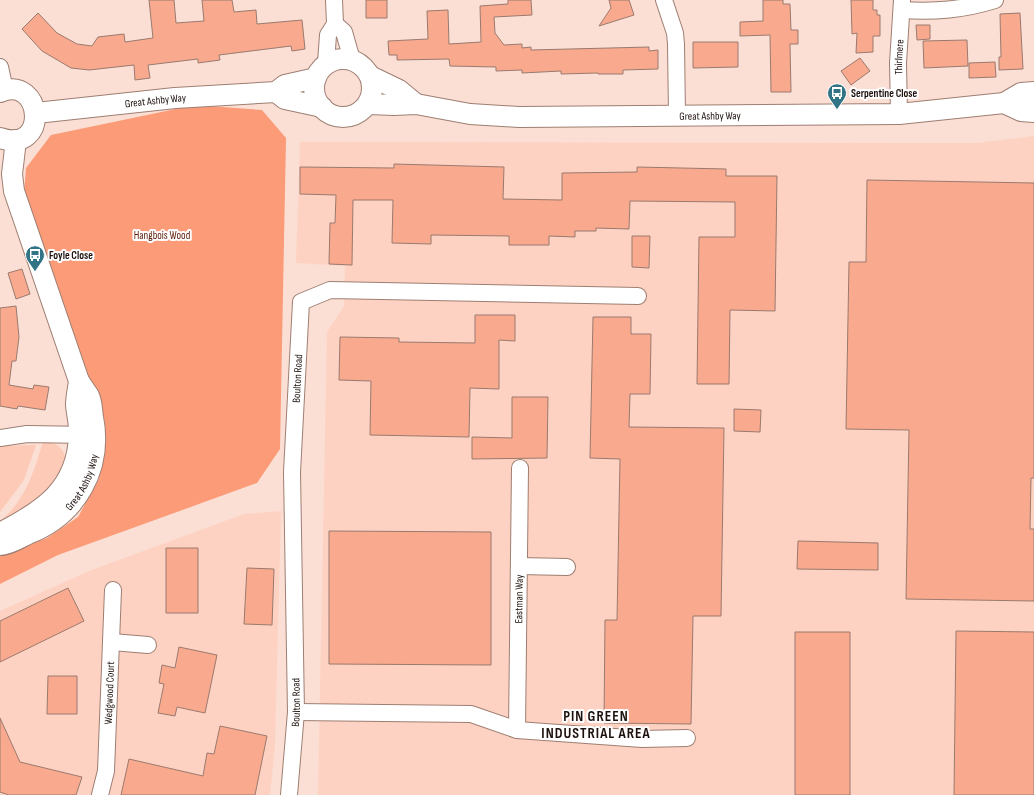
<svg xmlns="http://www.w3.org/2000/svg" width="1034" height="795" font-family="'Sofia Sans Condensed',sans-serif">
<rect width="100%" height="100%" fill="#fbdfd4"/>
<path fill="#fdd2c2" d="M1034,136V795H318L327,332L344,306L345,266L296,263L300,142L976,143Z
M281,511L275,746L270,795H0V611L89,571L244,514Z"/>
<path fill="#fdcab8" d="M43,441C67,443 68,460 65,479L4,527L1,520C25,502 35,469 43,441Z
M36,445L24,480L0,512V446Z"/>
<path fill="#fc9b78" d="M195,105L262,110L286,138L280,449L257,483L58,555L0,584V556L47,538L78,517L99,479L105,422L23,207L26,168L51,135Z"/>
<path fill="#f9aa8e" stroke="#9a7a6e" d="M149,0H174L176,23L204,21L202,0H232L234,12L256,10L257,24L302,20L305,49L292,51L291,46L219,55L220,60L198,63V59L148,65L150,78L135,80L134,65L89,70L71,68L42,51L22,29L38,13L57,33L77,44L92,46L98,37L124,34L125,42L153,38Z
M366,0H387V18H366Z
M508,0H531L532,15L494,17L495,33L504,45L522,44V48L531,47V50L649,47V51L658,50V69L623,70V74H598V73L561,74V71L522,73V70L496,71V67L450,66L449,59L397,60V55H389L388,41L428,39L427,11L448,10L449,44L481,42L480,6L508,4Z
M609,0H629L634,15L599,26L611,8Z
M763,0H783V4H790L791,30H798V44H790L791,92H771L770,35L740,36V22L763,21Z
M851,0H873V10H877V15H880V36H873V52L856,53L857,33L852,34Z
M1020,13L1023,69L999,70V57H1001L1000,14Z
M916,25H930V39L917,40Z
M967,40L968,66L924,68L923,41Z
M693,42H738V67L693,68Z
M860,58L870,71L851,85L841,71Z
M995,62L996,77L969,78V63Z
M394,164L504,167L503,199L562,200V173L637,172V167L726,169V176H777L775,311L730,310L729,384H697L699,237H735V202L630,201L629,229L596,228V231H575V237L549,236V245H509V236L431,235V244L392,243L393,200H353L352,265L329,264L330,223H335L336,195L300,194V167L394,168Z
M867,180L1034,183V478H1031L1030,529H1034V601L906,599L909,430L846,429L849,262H866Z
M632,236H650L649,268L632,267Z
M22,269L30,294L16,299L8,273Z
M16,306L19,337L16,361H12L9,385L33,389L34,385L49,387L45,410L18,406L17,409L0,406V308Z
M475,315H515V341L499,340V389L470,388L469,437L370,435L371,381L339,380L340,337L399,338V342L475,343Z
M593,317H631V334H651L650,394H630L629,427L724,428L721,616H693L691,724L604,723L605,620H617L620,459L590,458Z
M512,397H548L547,458L472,459V437L512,438Z
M734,409L761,410L760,432L734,431Z
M329,531L491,532V665L329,664Z
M798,541L878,543V570L797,569Z
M166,548H198V613H166Z
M247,568L274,569L272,625L244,624Z
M68,588L84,621L0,662V621Z
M956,631L1034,632V795H954Z
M795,632H850V795H795Z
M179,647L217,655L205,713L177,707L175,716L158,713L164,684L159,683L162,665L175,668Z
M48,676H77V714H47Z
M0,718L20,762L82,777L76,795H9L0,792Z
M220,726L267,736L255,795H121L129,759L203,776L207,753L214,754Z"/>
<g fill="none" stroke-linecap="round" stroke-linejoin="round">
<defs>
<g id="minor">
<path d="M664,0L675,33L676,44L677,116"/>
<path d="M902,10C935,12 963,10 995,0"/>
<path d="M335,24L344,32L352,60"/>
<path d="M326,63L328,35L335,24L334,0"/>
<path d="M0,67L5,90"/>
<path id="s1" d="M899,114L898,63L902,0"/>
<path d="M0,438L27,434L90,435"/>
<path d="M519,566L567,567"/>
<path d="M112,642L148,645"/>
<path d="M296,712L471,714L517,730L642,739L687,738"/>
<path id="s2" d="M517,730L520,468"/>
<path id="s3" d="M100,795L106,771L113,590"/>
<path id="s4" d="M289,795L296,712L292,472L301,302L330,290L638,296"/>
</g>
<g id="tertiary">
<circle cx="343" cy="88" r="29"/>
<path d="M370,76L399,90L416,104"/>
<path d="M0,92C43,74 50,155 0,138"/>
<path d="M276,92L285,99L322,107"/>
<path d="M1004,103L1021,111L1034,112"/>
<path id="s5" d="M368,104L394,105L416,104L470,114L519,117L899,114L1004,103L1021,93L1034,92"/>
<path id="s6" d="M36,113L175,98L276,92L285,85L316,78"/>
<path d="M0,533C43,511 77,489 79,436C80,426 77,416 76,405C76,397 78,389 79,381"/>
<path id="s7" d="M0,545C9,545 20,538 28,534C77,515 103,468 93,417C92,410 92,402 89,396C86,391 82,386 79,381L14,191L12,174L16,140"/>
</g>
</defs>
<use href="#minor" stroke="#9e7e72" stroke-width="18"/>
<use href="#tertiary" stroke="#9e7e72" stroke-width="22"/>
<use href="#minor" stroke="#fff" stroke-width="16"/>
<use href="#tertiary" stroke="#fff" stroke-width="20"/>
</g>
<defs>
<symbol id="bus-pin" viewBox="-11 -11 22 30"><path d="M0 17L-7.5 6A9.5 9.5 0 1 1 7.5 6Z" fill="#317485" stroke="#fff"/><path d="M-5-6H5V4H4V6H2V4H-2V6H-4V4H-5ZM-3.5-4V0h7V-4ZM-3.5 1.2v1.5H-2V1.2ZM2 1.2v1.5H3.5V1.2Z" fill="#fff"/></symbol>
</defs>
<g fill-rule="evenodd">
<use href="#bus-pin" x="826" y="82" width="22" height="30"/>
<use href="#bus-pin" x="24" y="244" width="22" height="30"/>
</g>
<g text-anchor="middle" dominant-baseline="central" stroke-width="4" stroke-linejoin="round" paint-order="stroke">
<g font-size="11" fill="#1d110d" stroke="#fff">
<text stroke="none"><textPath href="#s1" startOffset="57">Thirlmere</textPath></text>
<text stroke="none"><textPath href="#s6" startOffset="120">Great Ashby Way</textPath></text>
<text stroke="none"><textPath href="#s5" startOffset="343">Great Ashby Way</textPath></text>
<text stroke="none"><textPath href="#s4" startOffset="417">Boulton Road</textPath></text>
<text stroke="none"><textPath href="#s7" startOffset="108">Great Ashby Way</textPath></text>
<text stroke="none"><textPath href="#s2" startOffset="131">Eastman Way</textPath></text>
<text stroke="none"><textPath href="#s3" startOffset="103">Wedgwood Court</textPath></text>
<text stroke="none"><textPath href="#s4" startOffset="93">Boulton Road</textPath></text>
</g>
<g font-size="11" font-weight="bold" fill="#1d110d" stroke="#fff" text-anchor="start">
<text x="851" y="93">Serpentine Close</text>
<text x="49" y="255">Foyle Close</text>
</g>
<g font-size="11" fill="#60240d" stroke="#fff">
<text x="162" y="235">Hangbois Wood</text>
</g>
<g font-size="15" font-weight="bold" letter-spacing="1" fill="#1d110d" stroke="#fff">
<text x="596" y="716">PIN GREEN<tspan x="596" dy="17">INDUSTRIAL AREA</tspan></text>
</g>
</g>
</svg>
